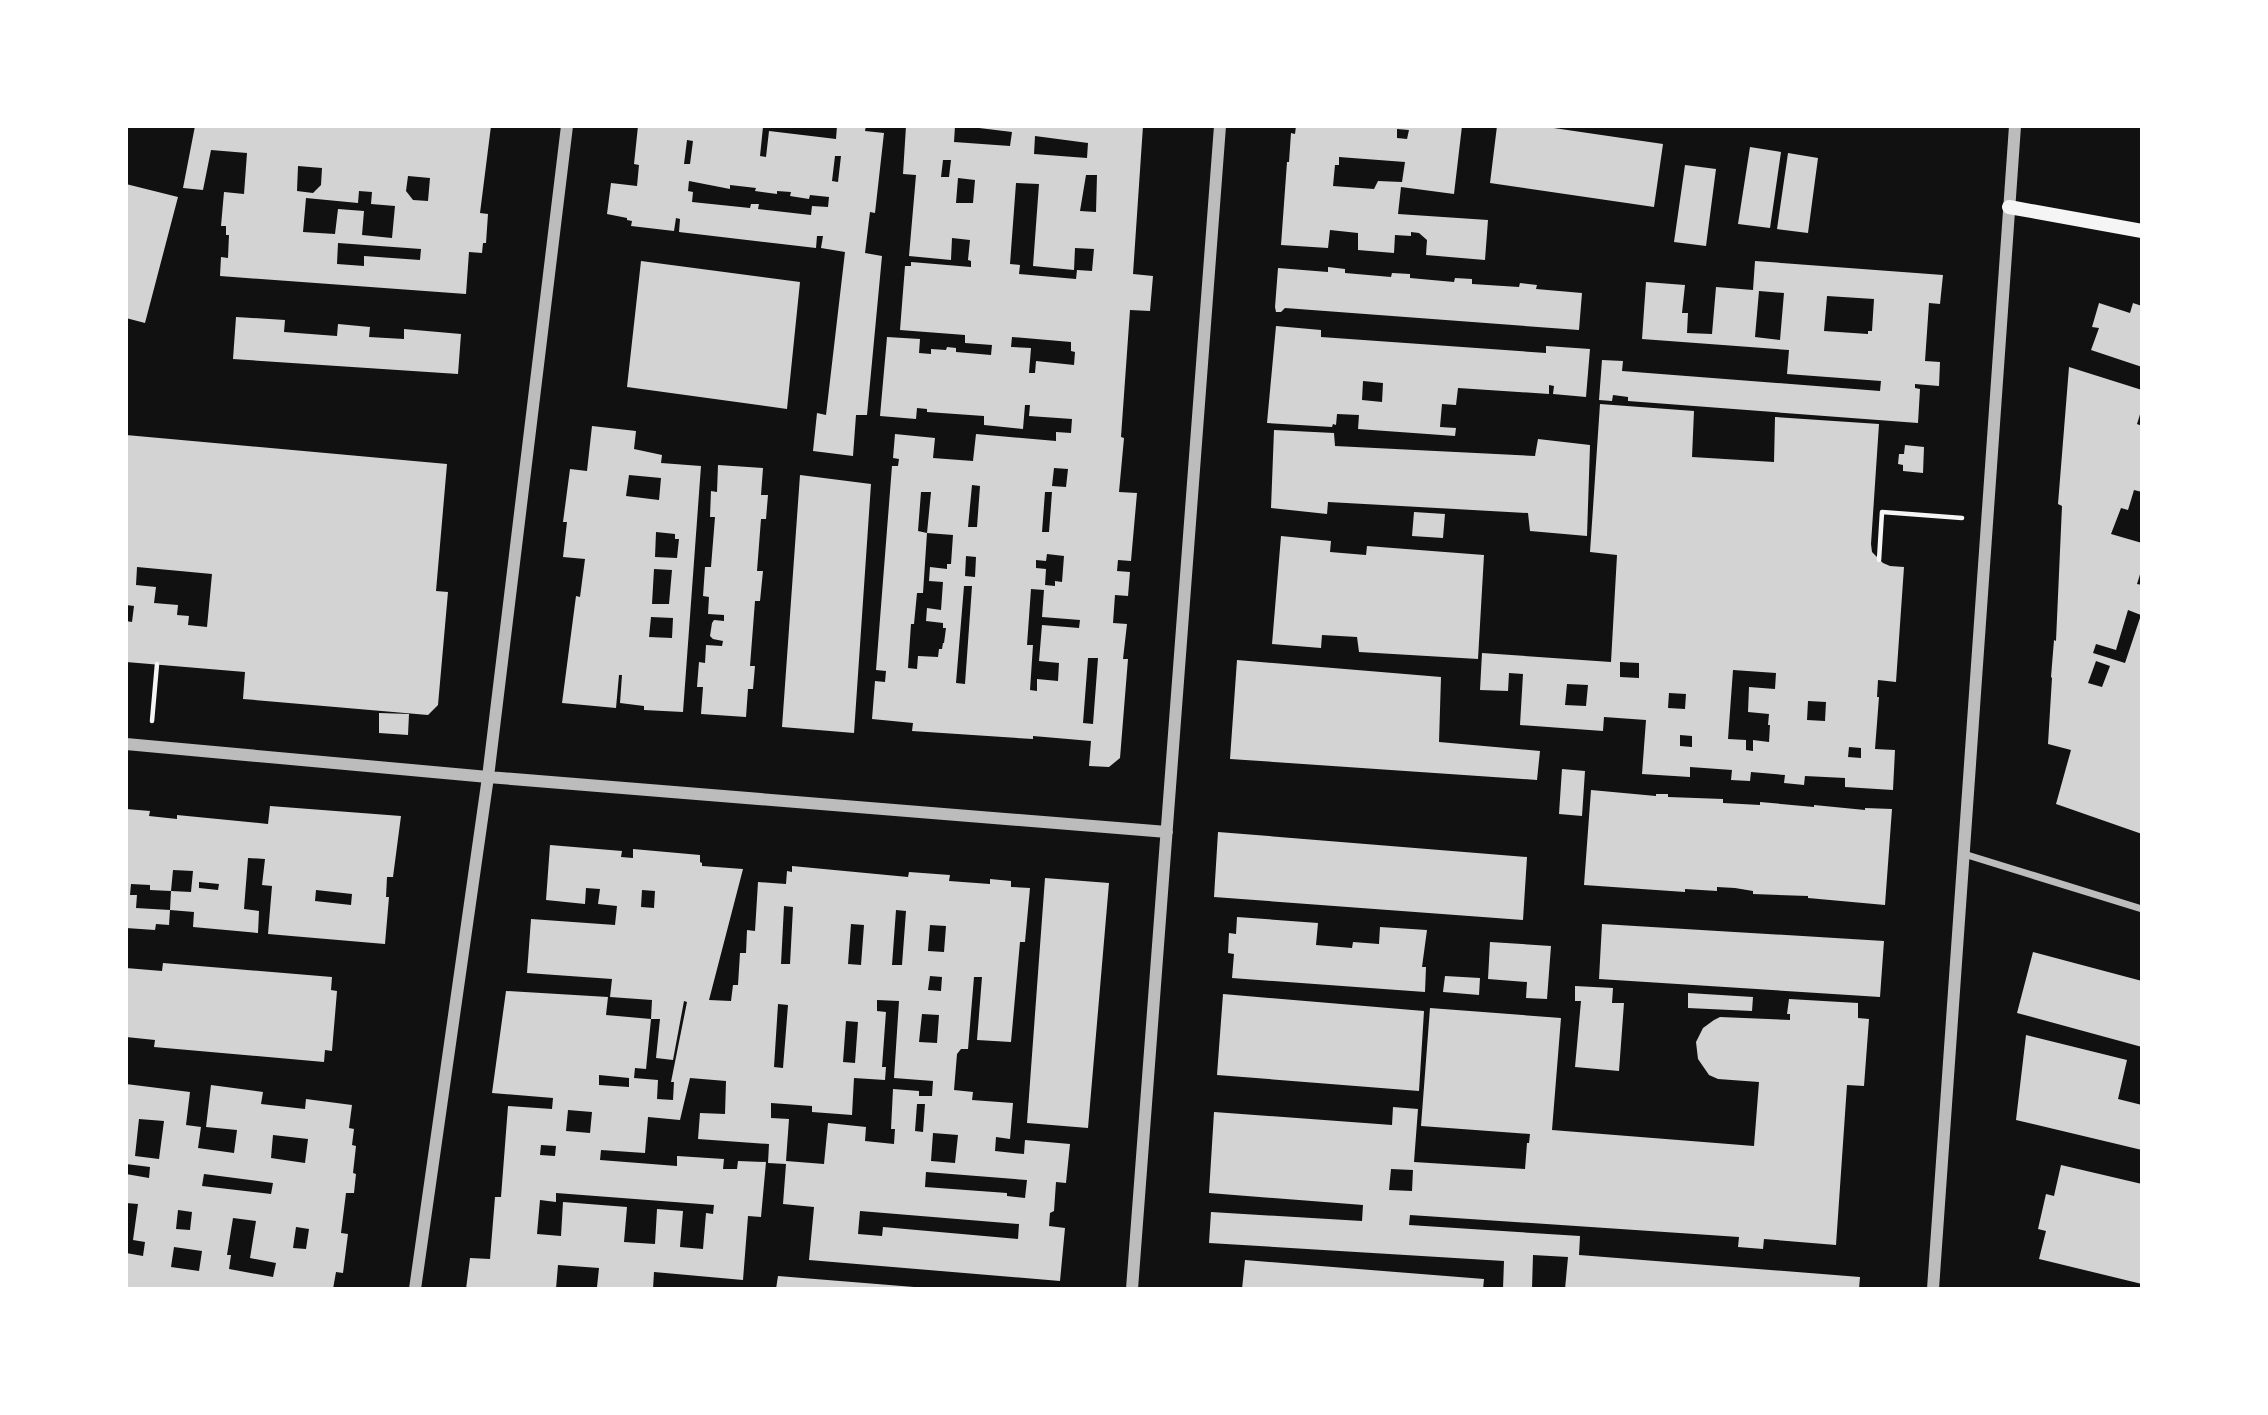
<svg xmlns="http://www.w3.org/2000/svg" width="2268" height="1415" font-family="Mulish,sans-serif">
<rect width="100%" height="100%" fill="#111"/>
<path fill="#d3d3d3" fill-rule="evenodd" d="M195,126H491L480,213L488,214L486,243H483L482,253L469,252L466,294L220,276L221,257L228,258L229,235H226V226H221L224,192L244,194L247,153L211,150L203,190L183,188ZM298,166L322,168L321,185L313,193L297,191ZM408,176L430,178L428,201L413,200L406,191ZM359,191L372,192L371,204L395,206L392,238L362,235L364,211L338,209L335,234L303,232L306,198L358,203ZM338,243L421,249L420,260L364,256V266L337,264Z
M638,126L763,127L760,156L766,157L769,131L836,139L837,126H866L865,131L884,133L875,213L870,212L865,253L882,256L867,415H856L853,456L813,451L817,413L826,415L845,252L821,248L823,236H817L816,248L679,232L680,219L676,218L674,231L631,226L632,221L627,220V218L607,214L611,183L637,186L639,165L634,164ZM687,140L693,141L690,164H684ZM835,156H841L838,182L832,181ZM689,181L730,189V185L756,188L755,191L777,194V191L791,192L790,196L809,199L810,195L829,197L828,207L812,206L811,215L758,209L759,204H751L750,208L692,202L693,192L688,191Z
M906,126H955L954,142L1010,146L1012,132L979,128V126H1143L1133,274L1153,276L1150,311L1130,310L1121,437L1124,438L1119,492L1137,493L1131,561L1118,560L1117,571L1130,572L1128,596L1115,595L1113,623L1127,624L1123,659H1128L1120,758L1109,767L1089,766L1091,741L1033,736V739L912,731L913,723L872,719L875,681L885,682L886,671L876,670L892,466H898L899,459L893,458L895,434L935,438L933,458L973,461L976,434L1056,441V432L1071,433L1072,419L1029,416L1030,405H1025L1023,429L984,425V416L927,412V409L917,408L916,419L880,416L887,337L920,339L919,353L931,354V349L946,350L947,347L956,348V352L991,355L992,345L965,343V335L900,330L905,266H911V262L971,267V261L968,260L970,240L952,238L951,260L909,256L916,175L903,174ZM1035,136L1088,143L1087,158L1034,154ZM943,160H951L949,177H941ZM1086,175H1097L1096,212L1080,211ZM958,178L975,180L973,203H956ZM1016,183L1039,184L1033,266L1074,270L1075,248L1094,249L1092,271L1077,270L1076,279L1019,274L1020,265L1010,264ZM1012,337L1071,342V351L1075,352L1074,365L1036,361L1035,373H1029L1031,348L1011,347ZM1054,468L1068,469L1066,487L1052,486ZM972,485L980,486L977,527H968ZM921,492H931L927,533L953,535L951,564H947V569L930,567L929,581L943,582L941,610L927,608L926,621L943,623V628H946L944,643H943L942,649H939L938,657L918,656L917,669L908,668L911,624H914L917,593H923L927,533L918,531ZM1045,492H1052L1049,532H1042ZM1047,554L1064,556L1062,582L1055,581V586L1045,585L1046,569L1036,568V560L1046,561ZM966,556L976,557L975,577L965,576ZM964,586H972L965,684L956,683ZM1031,589L1044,590L1042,617L1080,620L1079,628L1042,625L1039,661L1059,663L1058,681L1037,679V691L1030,690L1033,645H1027ZM1088,658H1098L1093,724L1083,723Z
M1296,126H1462L1454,194L1401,187L1398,214L1488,220L1485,260L1426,255L1427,240L1419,233L1411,232V236L1395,235L1394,253L1358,250V233L1330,230L1328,248L1281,245L1287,162H1289L1291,133L1295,134ZM1397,129L1409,130L1407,139L1397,138ZM1339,157L1405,162L1402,182L1378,181L1374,189L1333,186L1335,165H1339Z
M1497,126H1540L1663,144L1654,207L1490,183Z
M1750,147L1781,152L1770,228L1738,224Z
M1788,153L1818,158L1808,233L1777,229Z
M1685,165L1716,169L1706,246L1674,242Z
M126,184L178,197L145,323L126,318Z
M641,261L800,282L787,409L627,387Z
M1755,261L1943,275L1940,304L1929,303L1925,361L1940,362L1939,386L1915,384V388L1920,389L1918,423L1628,401V397L1613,395L1612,401L1599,400L1602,360L1623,361L1622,371L1880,391L1881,381L1787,374L1789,350L1642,339L1646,282L1685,285L1682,313H1688L1687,333L1712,334L1716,287L1753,290ZM1759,291L1784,293L1780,340L1755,337ZM1827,296L1874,299L1872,331H1868V334L1824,331Z
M1328,267L1345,269V273L1391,277L1392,273L1410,274V278L1454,282L1455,278L1472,279V284L1519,287L1520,283L1537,285L1536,289L1582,293L1579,330L1285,308L1281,312H1276L1275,307L1278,268L1328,272Z
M2099,303L2130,313L2133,303L2142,306V367L2091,350L2099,328L2092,327Z
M236,317L285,320L284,332L337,336L338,324L370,327L369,337L404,339V329L461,334L458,374L233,359Z
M1276,326L1321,330V337L1546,353V346L1590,349L1586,397L1553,394L1554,386L1549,385V394L1458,388L1456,405L1442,404L1440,427L1456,428L1455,436L1358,429L1359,415L1337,414L1336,425L1333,424L1332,427L1267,423ZM1363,381L1383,383L1382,402L1362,400Z
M2069,367L2142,390V408L2137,424L2142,426V492L2134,490L2128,510L2121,508L2111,534L2142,543V568L2137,584L2142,585V834L2056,804L2071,750L2048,744L2052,678L2051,677L2054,640L2056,641L2062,506L2058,504ZM2128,610L2141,615L2125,663L2093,653L2096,644L2116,650ZM2096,661L2110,666L2102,687L2088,683Z
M1600,404L1694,411L1692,457L1774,462L1775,417L1879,424L1871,544L1872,552L1883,563L1890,566L1904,567L1896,682L1878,680L1877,697H1879L1875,749L1895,750L1893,790L1845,787V778L1805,776L1804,785L1784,783L1785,775L1751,772L1750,781L1731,780L1732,770L1690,767V777L1642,774L1646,720L1604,717L1603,731L1520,725L1523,674L1509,673L1508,691L1480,690L1482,653L1611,662L1617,555L1590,552ZM1620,662L1639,663V678L1620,677ZM1733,670L1776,673L1775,689L1749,687L1748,712L1769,714L1768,725H1770L1769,742L1753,740V751L1746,750V740L1728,739ZM1567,684L1588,685L1586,706L1565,705ZM1669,693L1686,694L1685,709L1668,708ZM1808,701L1826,702L1825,721L1807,720ZM1680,735L1692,736V747L1680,746ZM1849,747L1861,748V758L1848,757Z
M592,426L636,431L634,449L662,455L661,463L701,466L683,712L644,710V706L620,703L622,675H619L616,708L562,703L576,596L580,597L585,559L563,557L567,522H563L570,469L587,471ZM629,475L661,478L659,500L626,496ZM656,532L675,534V539H679L677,558L655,557ZM654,569L672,570L669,604H652ZM651,617L673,618L672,638L649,637Z
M1274,430L1334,433L1335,446L1535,456L1538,439L1590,445L1587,536L1530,531L1528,513L1328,502L1327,514L1271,508Z
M126,435L447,464L436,591L448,592L438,705L428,715L243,699L245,672L126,662V621L132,622L134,606L126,605ZM137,567L212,574L207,627L188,625L189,616L177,615L178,605L154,603L156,587L136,585Z
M1905,445L1924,447L1923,473L1903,471V465L1898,464L1899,454H1904Z
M718,465L763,468L761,495H768L766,519H761L757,571H763L760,601H755L750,666H755L753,689H748L746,717L701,714L703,687H697L699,662L705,663L706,645L722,646L723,641L713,639L710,636L712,623L714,620L724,621V615L708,614L709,597L703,596L705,567H711L715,517H710L711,491L717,492Z
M800,475L871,484L854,733L782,727Z
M1414,512L1445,514L1443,538L1412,536Z
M1281,536L1331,541L1330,552L1366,555L1367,546L1484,555L1478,659L1359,652L1357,637L1322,635L1321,648L1272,644Z
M1237,660L1441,677L1439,742L1540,751L1537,780L1230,759Z
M379,713L409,714L408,735L379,733Z
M1562,769L1585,771L1582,816L1559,814Z
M1591,790L1656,796V794H1668V797L1723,799V803L1760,805V802L1814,807V805L1865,810V808L1892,809L1885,905L1808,898V896L1753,894V891L1735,888L1717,887V891L1685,889V892L1584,885Z
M270,806L401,816L393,877H387L386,897H389L385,944L268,934L272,886L262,885L265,859L248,858L244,909L259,911L258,933L193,927L194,912L170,910L169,925L156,924L155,930L126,928V809L150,811L149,816L177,819V815L268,824ZM173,870L193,871L191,892L171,891ZM199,882L219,884L218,890L199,888ZM131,884L150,885V890L171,891L170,910L136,908L137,895H130ZM316,890L352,894L351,905L315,901Z
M1218,832L1527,857L1523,920L1214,897Z
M550,845L622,851L621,857L633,858V849L700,855V862L702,863V866L743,869L709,1000L731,1001L733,985H738L740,953H746L747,930L755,931L758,882L786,884L787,871L792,872V866L908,877L909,872L950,875L949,881L990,884V879L1011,881V887L1030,888L1025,942H1020L1011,1042L977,1040L982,977H974L968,1049H961L957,1054L954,1090L973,1092L972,1100L1013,1103L1010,1139L996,1137L995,1151L1024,1154L1025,1140L1070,1144L1066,1183L1056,1182L1054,1211L1050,1213L1049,1226L1065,1228L1060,1281L809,1260L814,1207L783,1204L786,1164L768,1163L769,1144L698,1139L700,1113L725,1114L726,1081L690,1078L680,1120L648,1117L645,1153L601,1150L600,1160L677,1166V1156L724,1159L723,1169H737L738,1161L766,1162L761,1217L748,1216L743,1280L654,1272L653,1289H625L597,1287L599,1268L558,1265L556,1289H466L470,1258L490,1259L495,1197H501L508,1106L552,1109L553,1098L492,1093L506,991L608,997L606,1015L651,1019L646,1069L635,1068L634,1078L658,1080L657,1099L673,1100L674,1082H671L687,1002L684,1001L673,1060L656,1058L660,1019H651L652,1000L610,997L612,979L527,973L531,919L615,925L617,906L598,904L600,889L586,888L585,904L546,900ZM642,890L655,891L654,908L641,907ZM784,906L793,907L790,964H781ZM896,910L906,911L902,965H892ZM851,924L864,925L861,965L848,964ZM930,925L946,926L944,952L928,951ZM930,976L942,977L941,991L928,990ZM877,1000L899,1001L894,1078L933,1081L932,1096H919V1091L893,1089L891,1129H895L894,1144L865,1141L866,1127L828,1123L824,1164L786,1161L789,1119L771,1118V1103L812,1106V1112L852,1115L854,1078L885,1080L886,1067H882L886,1012L877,1011ZM778,1004L788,1005L783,1068L774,1067ZM922,1014L939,1015L937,1043L919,1042ZM846,1021L858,1022L855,1063L843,1062ZM599,1075L629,1078V1087L599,1085ZM917,1104H925L923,1132L915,1131ZM568,1110L592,1112L590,1133L566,1131ZM933,1133L958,1135L955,1163L931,1161ZM541,1145L556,1146L555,1156L540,1155ZM926,1172L1027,1180L1025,1198L1007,1196V1193L925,1187ZM556,1193L714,1205L713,1214L706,1213L703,1249L680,1247L683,1211L657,1209L655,1244L624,1242L627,1207L563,1202L561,1236L537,1234L540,1200L556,1202ZM860,1211L1019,1224L1018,1239L883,1227L882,1236L858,1234Z
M1045,878L1109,883L1088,1128L1027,1123Z
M1237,917L1318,923L1316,945L1352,948L1353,942L1379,944L1380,927L1427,930L1422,967H1426L1425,992L1232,978L1234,954L1228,953L1229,933L1236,934Z
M1602,924L1884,941L1880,997L1599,979Z
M1490,942L1551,946L1547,999L1526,998L1527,982L1488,979Z
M2033,952L2142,981V1047L2017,1013Z
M163,963L332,977L331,990L337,991L332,1051L325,1050L324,1062L154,1047L155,1040L126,1037V968L162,971Z
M1445,976L1480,978L1479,995L1443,992Z
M1575,986L1613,988L1612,1003H1624L1619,1071L1575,1067L1581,1001H1575Z
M1688,993L1753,997L1752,1011L1688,1008Z
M1223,994L1424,1011L1419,1091L1217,1075Z
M1789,999L1858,1003V1018L1869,1019L1864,1086L1847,1085L1836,1245L1764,1239L1763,1249L1738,1247L1739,1237L1410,1215L1409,1225L1580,1236L1579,1255L1860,1277L1859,1289H1565L1568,1257L1533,1255L1532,1289H1503L1504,1261L1209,1243L1211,1212L1362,1221L1363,1205L1209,1193L1214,1112L1392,1125L1393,1107L1418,1109L1414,1162L1525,1169L1527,1143H1529L1530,1134L1421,1126L1430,1008L1561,1018L1552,1130L1754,1146L1759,1082L1718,1079L1709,1075L1698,1059L1696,1042L1703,1028L1714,1020L1720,1017L1790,1020V1014H1787ZM1391,1169L1413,1170L1412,1191L1389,1190Z
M2026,1035L2127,1060L2118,1099L2142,1105V1150L2016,1120Z
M126,1084L190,1092L186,1125L201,1127L198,1148L234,1153L237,1130L206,1127L211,1085L263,1092L261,1104L305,1109L306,1099L352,1105L349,1128L354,1129L352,1145L356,1146L353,1173L356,1174L354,1193H346L341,1233L348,1234L343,1273L336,1272L333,1289H126V1253L143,1256L145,1242L133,1240L138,1204L126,1203V1174L149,1178L150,1167L126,1164ZM139,1119L164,1121L159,1159L135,1156ZM273,1135L308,1139L305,1163L271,1158ZM204,1174L273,1183L271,1194L202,1186ZM178,1210L192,1212L190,1230L176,1229ZM233,1218L256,1221L250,1258L276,1263L273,1277L229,1269L231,1255H227ZM296,1227L309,1229L306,1249L293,1248ZM174,1247L202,1251L199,1271L171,1267Z
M2061,1165L2142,1184V1284L2039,1259L2046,1231L2038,1229L2046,1194L2054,1196Z
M1245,1260L1484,1279L1483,1289H1242Z
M778,1276L914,1287V1289H776Z"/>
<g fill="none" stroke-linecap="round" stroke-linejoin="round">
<path stroke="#f5f5f5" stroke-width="4.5" d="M1879,560L1882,512L1962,518
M152,721L157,664"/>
<path stroke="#bcbcbc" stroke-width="7" d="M1964,854L2142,909"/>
<path stroke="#bcbcbc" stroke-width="12" d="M126,744L488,777L1167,832
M415,1289L488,777L567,126
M1132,1289L1220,126
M1933,1289L2015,126"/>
<path stroke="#f5f5f5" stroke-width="14" d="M2009,207L2142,231"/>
</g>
<rect width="2268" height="1415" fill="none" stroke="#ffffff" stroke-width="256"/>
</svg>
